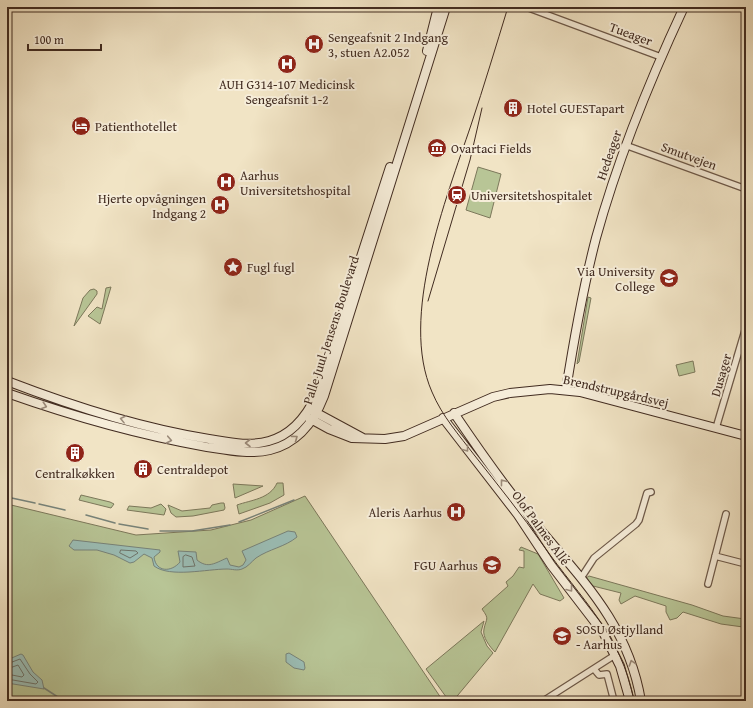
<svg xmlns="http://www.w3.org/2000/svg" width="753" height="708" font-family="'Gentium Book Plus',serif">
<rect width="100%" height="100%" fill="#f1e4c5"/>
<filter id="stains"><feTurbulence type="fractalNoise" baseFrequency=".005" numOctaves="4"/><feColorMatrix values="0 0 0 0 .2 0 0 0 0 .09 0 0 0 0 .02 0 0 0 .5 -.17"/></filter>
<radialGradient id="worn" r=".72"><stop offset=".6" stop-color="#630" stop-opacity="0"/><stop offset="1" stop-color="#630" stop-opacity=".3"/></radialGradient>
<path fill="#b8c596" stroke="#7c785b" d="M478,167L501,174L490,218L466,210Z
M111,287L100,324L88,316L97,307L102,309L106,288Z
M94,289L97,291V294L74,326L83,298L90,290Z
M588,297L591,298L579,362L577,364Z
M693,361L695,372L679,376L676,365Z
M277,483H283L284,495L270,503L239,514L237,505C251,500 270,499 277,483Z
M233,484L263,486L235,498Z
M81,495L110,502L114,504L111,508L79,500Z
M305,496L443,701H7V504L136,535L211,530L251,520Z
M221,503H224L225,508L224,510L193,516L176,517L171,513L168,505L182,511L210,508L212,505Z
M161,504L166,509L164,515L127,510L129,506L151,508Z
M521,547L538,554L564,598L560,601L540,594L533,584L495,652C490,647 482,637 484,629C486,618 490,620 482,609L508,586L506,582L513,576L519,567L524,568V551L519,550Z
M589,576L692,605L723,616L745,619L743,627L721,624L683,612L677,618L670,620L666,612V606L635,596L621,604L619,600L621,593L593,586L586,578Z
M484,621L481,632L487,646L493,653L453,701H449L426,669Z"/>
<path fill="#9bbeb6" stroke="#77837a" d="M288,531L295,532L297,537C285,547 269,549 256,558C251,562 248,567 242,569C237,571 232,569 227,569C207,569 170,578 154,566L152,558L144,554L134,562L130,563L114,555L97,550H74L69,546L73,540L160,550V552L154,557C156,573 172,572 180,562L178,551L196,552L197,560C208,569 215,563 227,558L230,565L239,567L243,565L246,560L242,551Z
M289,653L304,662L305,668L304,670L294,668L286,662V654Z
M21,654L23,655L33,672L42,680L44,689L7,683V660Z"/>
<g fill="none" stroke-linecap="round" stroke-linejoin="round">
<path stroke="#6e746b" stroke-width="1" d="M121,550L136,551L138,553L130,558L120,553Z
M186,555L192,557L195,566L183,567V557Z
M7,664L20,659L30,674L38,682L36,684L7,679
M7,669L18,665L24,675L22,677L7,674"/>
<path stroke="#77837a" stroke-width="1.5" d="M7,497L35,503
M39,504L65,510
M86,515L115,523
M239,522L294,500
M119,524L148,529
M160,531H192L230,525
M44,688L64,701"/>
<defs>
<path id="street" d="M526,7L661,57
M625,145L746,189
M716,428L746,327
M715,556L746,564
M581,578L594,558L636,524L639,520L647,493L651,492
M708,584L726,514
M594,669L599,675L607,674L614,701
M543,701L615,655"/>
<path id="secondary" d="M427,51L438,7
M7,381C72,406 140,428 209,439C228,442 249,447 269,441C291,435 306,417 316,396L390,167
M566,390C574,339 583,288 596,238C618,158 649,82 684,7
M7,393C72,416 139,435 207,447C227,450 250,455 270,450C298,443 314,422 324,396L446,7
M313,411L363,438
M454,413C479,450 505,487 533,521C581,579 628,623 641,701
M309,418L329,429L352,438L385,439L404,436L493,397L510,393L550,389L580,392L746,436
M443,418L518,515L551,565L604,634L620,666L630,701"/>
</defs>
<use href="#street" stroke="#6d5949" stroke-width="8"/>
<use href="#secondary" stroke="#412b20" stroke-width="10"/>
<use href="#street" stroke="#f6edd9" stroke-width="5.5"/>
<use href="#secondary" stroke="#f6edd9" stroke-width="8"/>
<path stroke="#412b20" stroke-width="1" d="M508,7C496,46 484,86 471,125C446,199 399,317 432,392C442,416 459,435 475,456C498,485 522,515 543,545C580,598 622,635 634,701
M428,301L470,160L482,108"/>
</g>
<defs><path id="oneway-chevron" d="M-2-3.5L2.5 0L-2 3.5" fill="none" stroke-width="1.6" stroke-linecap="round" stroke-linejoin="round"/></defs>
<g stroke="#9c8c7c">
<use href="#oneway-chevron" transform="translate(44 406) rotate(18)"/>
<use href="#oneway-chevron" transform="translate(123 419) rotate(-166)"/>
<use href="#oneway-chevron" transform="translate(295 438) rotate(-36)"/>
<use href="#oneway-chevron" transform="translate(169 440) rotate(11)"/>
<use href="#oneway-chevron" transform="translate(248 443) rotate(180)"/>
<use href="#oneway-chevron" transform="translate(466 449) rotate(52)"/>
<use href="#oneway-chevron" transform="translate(503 482) rotate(-128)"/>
<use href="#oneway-chevron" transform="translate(570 589) rotate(52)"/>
<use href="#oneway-chevron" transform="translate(632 663) rotate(-108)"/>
</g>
<defs>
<symbol id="hospital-disc" viewBox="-11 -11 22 22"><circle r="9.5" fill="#8f2418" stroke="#f6edd9"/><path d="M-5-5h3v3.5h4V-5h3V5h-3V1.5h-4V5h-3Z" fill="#fff"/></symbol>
<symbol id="building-disc" viewBox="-11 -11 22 22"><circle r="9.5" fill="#8f2418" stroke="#f6edd9"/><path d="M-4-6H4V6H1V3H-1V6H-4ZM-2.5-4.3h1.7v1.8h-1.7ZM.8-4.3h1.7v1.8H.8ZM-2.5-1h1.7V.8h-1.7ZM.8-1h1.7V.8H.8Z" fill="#fff"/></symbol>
<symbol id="hotel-disc" viewBox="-11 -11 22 22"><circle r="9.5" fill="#8f2418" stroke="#f6edd9"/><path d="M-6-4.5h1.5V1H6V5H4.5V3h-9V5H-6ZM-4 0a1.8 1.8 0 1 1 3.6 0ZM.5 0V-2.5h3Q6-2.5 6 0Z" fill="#fff"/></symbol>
<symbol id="museum-disc" viewBox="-11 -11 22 22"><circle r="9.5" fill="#8f2418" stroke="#f6edd9"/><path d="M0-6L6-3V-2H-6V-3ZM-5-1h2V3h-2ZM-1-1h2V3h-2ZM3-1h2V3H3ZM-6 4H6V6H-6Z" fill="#fff"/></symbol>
<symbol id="station-disc" viewBox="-11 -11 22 22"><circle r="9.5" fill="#8f2418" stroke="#f6edd9"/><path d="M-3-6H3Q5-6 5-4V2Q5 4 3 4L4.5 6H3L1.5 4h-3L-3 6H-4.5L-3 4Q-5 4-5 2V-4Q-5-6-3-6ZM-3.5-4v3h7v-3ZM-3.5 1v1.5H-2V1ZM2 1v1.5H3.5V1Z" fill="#fff"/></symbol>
<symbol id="sight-disc" viewBox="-11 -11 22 22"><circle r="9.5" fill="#8f2418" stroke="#f6edd9"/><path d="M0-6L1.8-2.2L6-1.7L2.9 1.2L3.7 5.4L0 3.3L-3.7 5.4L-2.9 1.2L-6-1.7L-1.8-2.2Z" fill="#fff"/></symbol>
<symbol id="school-disc" viewBox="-11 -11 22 22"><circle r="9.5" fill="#8f2418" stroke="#f6edd9"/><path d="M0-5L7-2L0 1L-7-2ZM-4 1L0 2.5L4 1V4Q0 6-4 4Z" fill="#fff"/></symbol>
</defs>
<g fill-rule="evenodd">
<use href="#hospital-disc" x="303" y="33" width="22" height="22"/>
<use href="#hospital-disc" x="276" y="53" width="22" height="22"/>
<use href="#building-disc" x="502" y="97" width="22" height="22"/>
<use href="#hotel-disc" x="70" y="115" width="22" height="22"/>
<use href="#museum-disc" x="426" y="137" width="22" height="22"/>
<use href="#hospital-disc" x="215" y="171" width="22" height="22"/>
<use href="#station-disc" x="446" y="184" width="22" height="22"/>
<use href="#hospital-disc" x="209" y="194" width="22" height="22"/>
<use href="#sight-disc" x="222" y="256" width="22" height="22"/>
<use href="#school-disc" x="658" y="267" width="22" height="22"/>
<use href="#building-disc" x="64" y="442" width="22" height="22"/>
<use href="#building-disc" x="132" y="458" width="22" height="22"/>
<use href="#hospital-disc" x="445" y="501" width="22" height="22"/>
<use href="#school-disc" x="481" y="554" width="22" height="22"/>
<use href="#school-disc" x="551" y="625" width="22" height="22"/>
</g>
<g text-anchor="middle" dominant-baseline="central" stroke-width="4" stroke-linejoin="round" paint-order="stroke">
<g font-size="13" fill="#412b20" stroke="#f6edd9">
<text transform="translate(631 34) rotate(20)">Tueager</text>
<text transform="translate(609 155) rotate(-71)">Hedeager</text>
<text transform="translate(689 156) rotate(20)">Smutvejen</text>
<text transform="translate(331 330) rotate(-72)">Palle Juul-Jensens Boulevard</text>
<text transform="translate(721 375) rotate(-74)">Dusager</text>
<text transform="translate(616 391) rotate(13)">Brendstrupgårdsvej</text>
<text transform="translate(541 528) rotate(54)">Olof Palmes Allé</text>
</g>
<g font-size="13" fill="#412b20" stroke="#f6edd9" text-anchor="start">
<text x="328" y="37">Sengeafsnit 2 Indgang<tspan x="328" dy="15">3, stuen A2.052</tspan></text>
<text x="287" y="84" text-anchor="middle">AUH G314-107 Medicinsk<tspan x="287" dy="15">Sengeafsnit 1-2</tspan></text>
<text x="527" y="108">Hotel GUESTapart</text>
<text x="95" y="126">Patienthotellet</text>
<text x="451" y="148">Ovartaci Fields</text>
<text x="240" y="175">Aarhus<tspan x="240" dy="15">Universitetshospital</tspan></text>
<text x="471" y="195">Universitetshospitalet</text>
<text x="206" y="198" text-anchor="end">Hjerte opvågningen<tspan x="206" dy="15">Indgang 2</tspan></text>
<text x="247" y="267">Fugl fugl</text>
<text x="655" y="271" text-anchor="end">Via University<tspan x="655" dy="15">College</tspan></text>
<text x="157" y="469">Centraldepot</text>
<text x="75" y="473" text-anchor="middle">Centralkøkken</text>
<text x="442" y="512" text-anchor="end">Aleris Aarhus</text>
<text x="478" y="565" text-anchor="end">FGU Aarhus</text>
<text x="576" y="629">SOSU Østjylland<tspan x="576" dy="15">- Aarhus</tspan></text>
</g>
</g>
<rect width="753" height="708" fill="none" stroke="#f1e4c5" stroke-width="24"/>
<rect x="8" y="8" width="737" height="692" fill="none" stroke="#412b20" stroke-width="2"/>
<rect x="12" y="12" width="729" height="684" fill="none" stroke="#412b20"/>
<path d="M28 44v6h73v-6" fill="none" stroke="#412b20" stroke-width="2"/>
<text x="34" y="44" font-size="12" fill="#412b20" stroke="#f6edd9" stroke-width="3" paint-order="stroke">100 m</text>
<rect width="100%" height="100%" filter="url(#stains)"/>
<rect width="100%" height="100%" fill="url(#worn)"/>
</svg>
